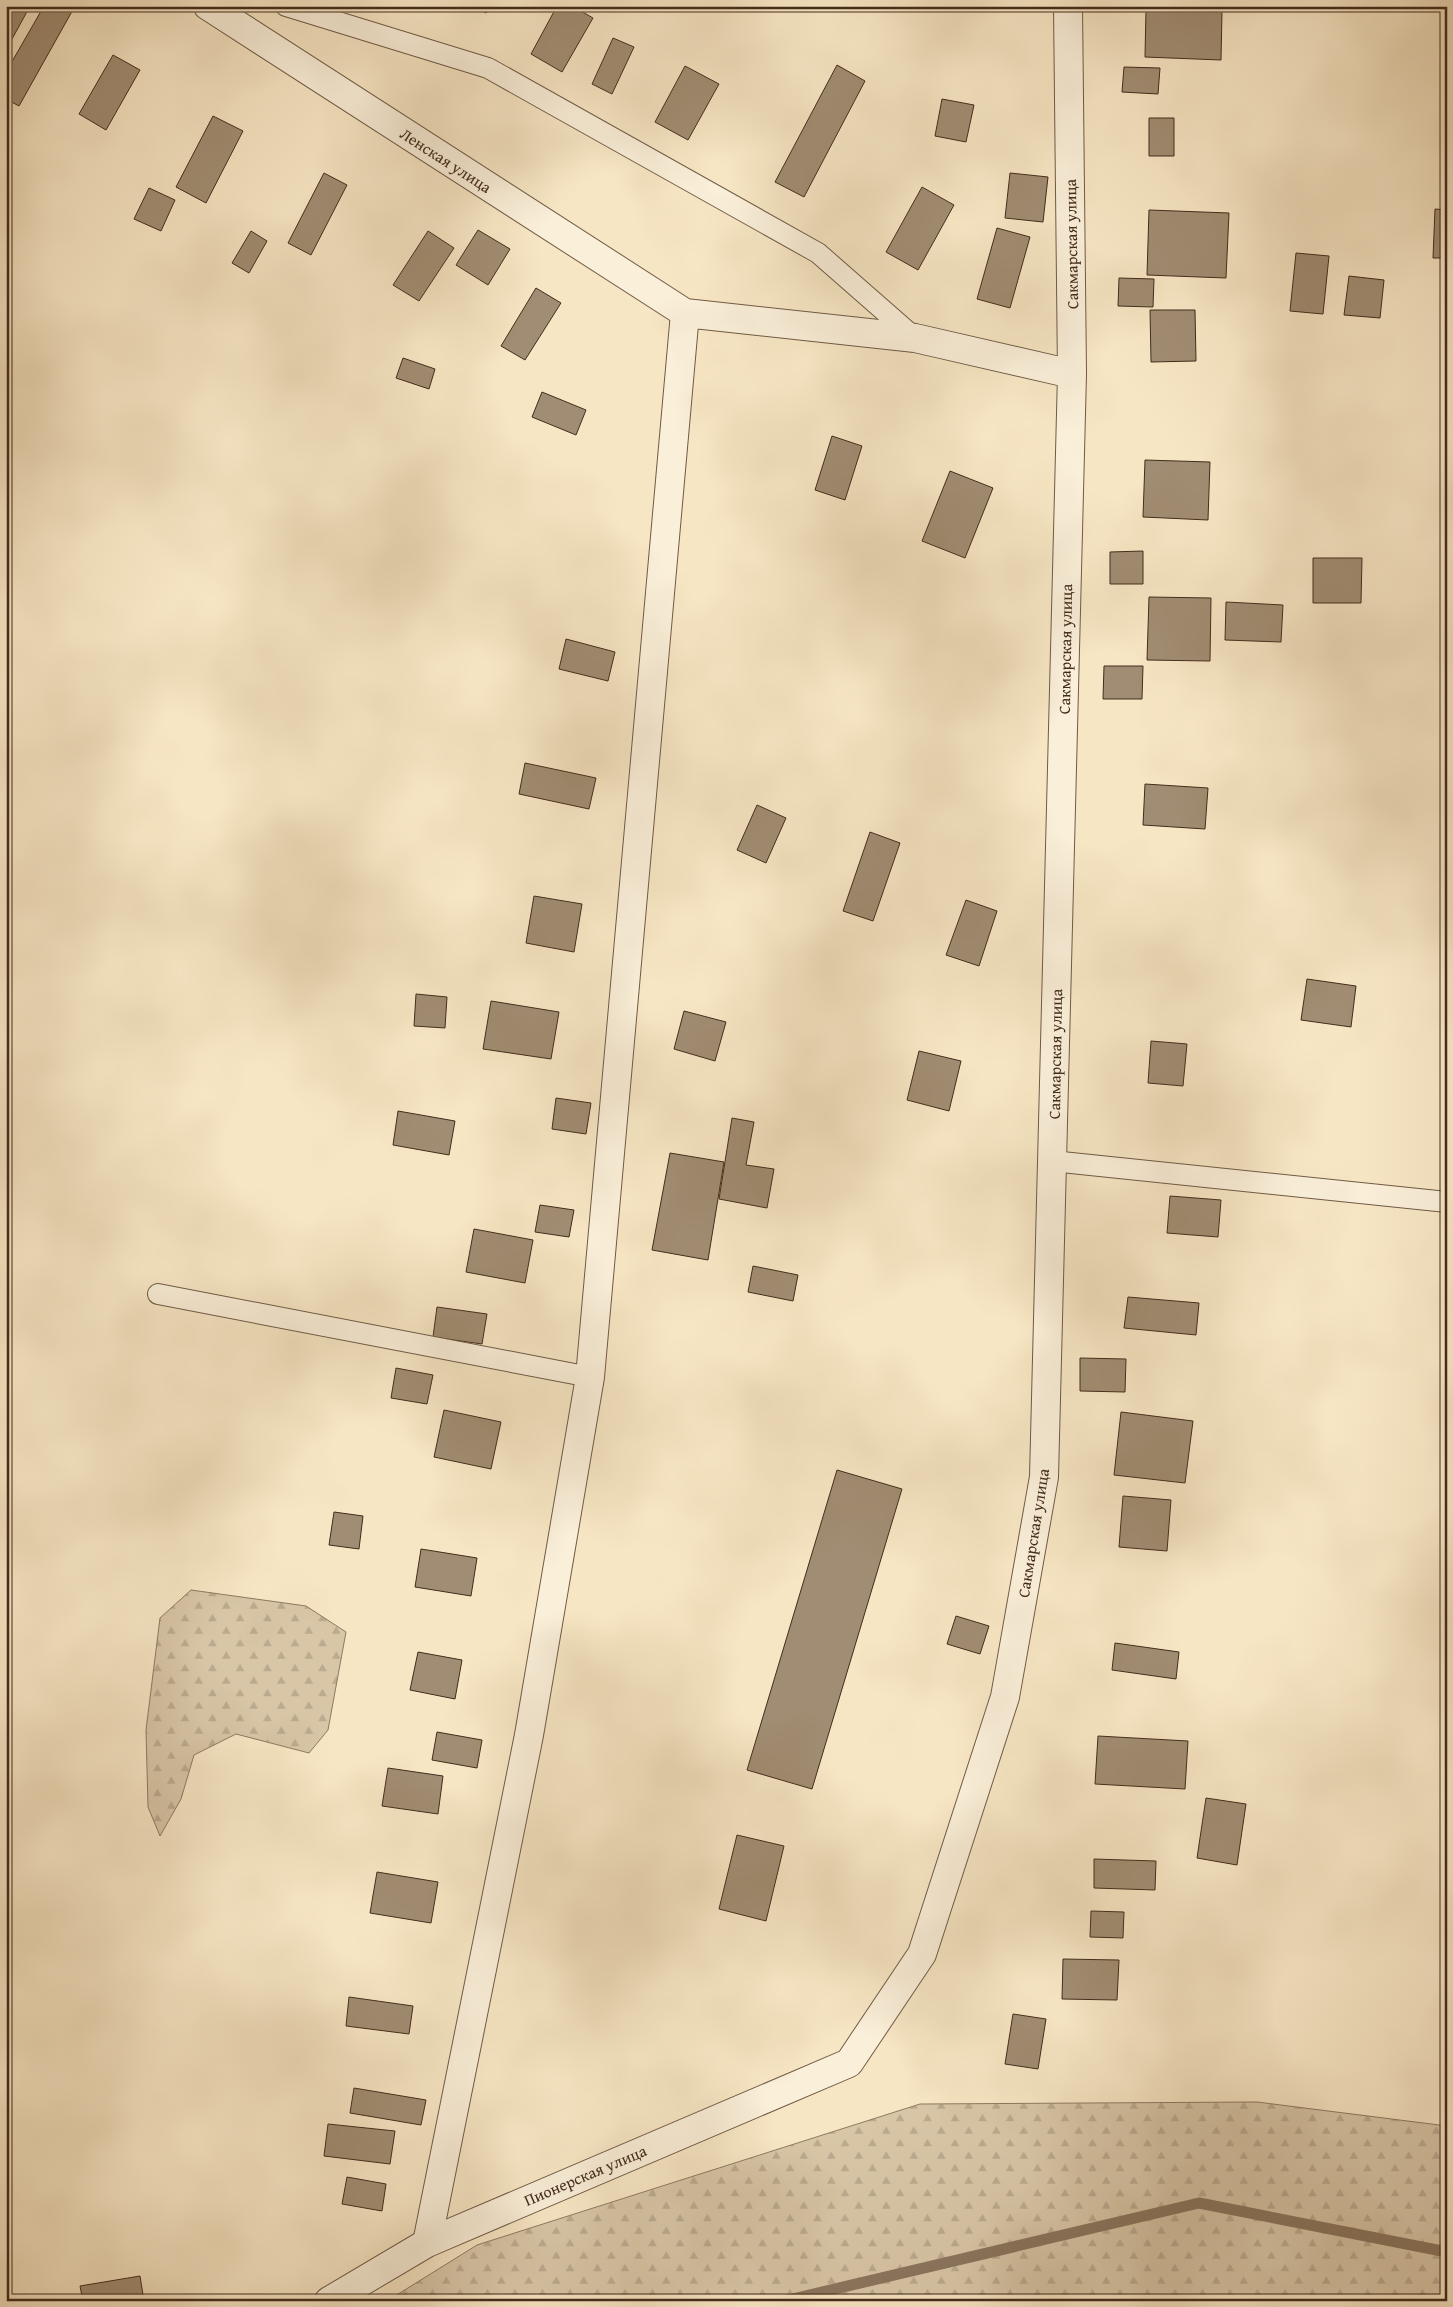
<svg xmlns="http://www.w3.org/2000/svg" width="1453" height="2307" font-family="'Gentium Book Plus',serif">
<defs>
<pattern id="forest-firs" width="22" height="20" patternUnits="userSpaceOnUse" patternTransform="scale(1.25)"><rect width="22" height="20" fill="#d8c6a7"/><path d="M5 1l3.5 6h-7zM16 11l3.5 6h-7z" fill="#bbaa8f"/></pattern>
</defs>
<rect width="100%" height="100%" fill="#f7e6c4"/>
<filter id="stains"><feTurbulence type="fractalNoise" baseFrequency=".004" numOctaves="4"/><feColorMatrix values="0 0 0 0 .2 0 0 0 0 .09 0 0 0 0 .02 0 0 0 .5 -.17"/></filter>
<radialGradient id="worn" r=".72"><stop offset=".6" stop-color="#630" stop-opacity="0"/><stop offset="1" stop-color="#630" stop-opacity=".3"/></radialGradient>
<path fill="url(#forest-firs)" stroke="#8e7962" d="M191,1590L306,1606L346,1632L328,1730L309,1753L236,1734L194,1755L181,1799L160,1836L148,1807L146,1730L160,1618Z
M1257,2102L1447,2126V2301H387L477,2245L920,2104Z"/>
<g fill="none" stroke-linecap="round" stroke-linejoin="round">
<path stroke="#8a765f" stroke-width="11" d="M784,2301L1199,2203L1447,2252"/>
</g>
<path fill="#a18d73" stroke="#432c1c" d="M6,6H25L29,8L6,50Z
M44,6H75L19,106L6,99V72Z
M474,6H490L486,13Z
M557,6H572L593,18L562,72L531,54Z
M1146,9L1222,11L1221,60L1145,57Z
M613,38L634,47L612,94L592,84Z
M113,55L140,70L106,130L79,114Z
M837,65L865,81L804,197L775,182Z
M685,66L719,84L688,140L655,122Z
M1124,67L1160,68L1158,94L1122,92Z
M942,99L974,105L966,142L935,136Z
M213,116L243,131L206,203L176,187Z
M1149,118H1174V156H1149Z
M324,173L347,185L311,255L288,243Z
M1010,173L1048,177L1043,222L1005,218Z
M922,187L954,205L918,270L886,252Z
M149,188L175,200L161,231L134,219Z
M1435,209L1447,210V258H1433Z
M1149,210L1229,213L1226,278L1147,275Z
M997,228L1030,237L1010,308L977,299Z
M478,230L510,249L488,285L456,265Z
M251,231L267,241L249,273L232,263Z
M428,231L454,248L419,301L393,285Z
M1296,253L1329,256L1323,314L1290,311Z
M1349,276L1384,280L1380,318L1344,315Z
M1119,278L1154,279L1153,307L1118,306Z
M536,288L561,303L525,360L501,346Z
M1150,310H1195L1196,361L1151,362Z
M403,358L435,369L429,389L396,378Z
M542,392L586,410L576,435L532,417Z
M832,436L862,446L845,500L815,490Z
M1145,460L1210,462L1208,520L1143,517Z
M950,471L993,488L965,558L922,541Z
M1143,551V584H1110V552Z
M1313,558H1362L1361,603H1313Z
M1149,597L1211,598L1210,661L1147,660Z
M1226,602L1283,605L1281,642L1225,640Z
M566,639L615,652L608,681L559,669Z
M1104,666H1143L1142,699H1103Z
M525,763L596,778L589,809L519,794Z
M1145,784L1208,788L1205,829L1143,825Z
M757,805L786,818L766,863L737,850Z
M870,832L900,843L873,921L843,911Z
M534,896L582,904L574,952L526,943Z
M966,900L997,911L979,966L946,955Z
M1307,979L1356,986L1351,1027L1301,1020Z
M416,994L447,997L445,1028L414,1026Z
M491,1001L559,1012L551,1059L483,1049Z
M684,1011L726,1022L715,1061L674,1049Z
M1151,1041L1187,1044L1183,1086L1148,1083Z
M919,1051L961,1061L949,1111L907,1100Z
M556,1098L591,1103L586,1134L552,1129Z
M398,1111L455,1121L449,1155L393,1145Z
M732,1118L754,1122L746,1165L774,1169L767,1208L719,1199Z
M670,1153L724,1162L708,1260L652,1250Z
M1170,1196L1221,1200L1218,1237L1167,1233Z
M540,1205L574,1210L569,1237L535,1232Z
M474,1229L533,1240L525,1283L466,1272Z
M753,1266L798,1275L793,1301L748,1292Z
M1128,1297L1199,1303L1196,1335L1124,1328Z
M437,1307L487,1314L482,1344L433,1337Z
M1080,1358L1126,1359L1125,1392L1080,1391Z
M396,1368L433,1375L427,1404L391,1398Z
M444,1410L501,1422L491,1469L434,1457Z
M1121,1412L1193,1421L1185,1483L1114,1475Z
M837,1470L902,1489L812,1789L747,1770Z
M1123,1496L1171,1500L1167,1551L1119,1547Z
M334,1512L363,1516L359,1549L329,1545Z
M421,1549L477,1558L471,1596L415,1587Z
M956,1616L989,1626L980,1654L947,1644Z
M1115,1643L1179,1652L1176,1679L1112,1670Z
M418,1652L462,1660L455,1699L410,1690Z
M437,1732L482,1740L477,1768L432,1760Z
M1098,1736L1188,1741L1185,1789L1095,1784Z
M388,1768L443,1776L438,1814L382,1806Z
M1206,1798L1246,1804L1237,1865L1197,1858Z
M737,1835L784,1846L766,1921L719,1909Z
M1094,1859L1156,1861L1155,1890L1094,1888Z
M377,1872L438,1882L431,1923L370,1913Z
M1091,1911L1124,1912L1123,1938L1090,1937Z
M1063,1959L1119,1960L1117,2000L1062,1999Z
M349,1997L413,2006L409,2034L346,2026Z
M1013,2014L1046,2019L1038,2069L1005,2064Z
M354,2088L426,2100L421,2125L350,2113Z
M328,2124L395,2131L390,2164L324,2156Z
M347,2177L386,2184L382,2211L342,2204Z
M140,2276L144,2301H83L80,2286Z"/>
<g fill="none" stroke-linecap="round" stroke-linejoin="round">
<defs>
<path id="service" d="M286,6L488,68L818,253L915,338
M1052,1161L1447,1202
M158,1294L590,1377"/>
<path id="minor" d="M208,6L685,313
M427,2243L529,1735L590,1377L685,313L915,338L1072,374
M329,2301L427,2243L849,2063L922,1954L1005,1697L1044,1477L1072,374L1068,6"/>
</defs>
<use href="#service" stroke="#705a46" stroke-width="22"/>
<use href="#minor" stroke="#705a46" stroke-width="30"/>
<use href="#service" stroke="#faefd9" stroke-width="20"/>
<use href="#minor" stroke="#faefd9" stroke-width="28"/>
</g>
<g text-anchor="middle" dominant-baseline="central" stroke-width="4" stroke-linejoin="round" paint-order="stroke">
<g font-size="16" fill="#432c1c" stroke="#faefd9">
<text transform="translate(446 160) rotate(33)">Ленская улица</text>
<text transform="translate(1071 244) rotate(-91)">Сакмарская улица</text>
<text transform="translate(1065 649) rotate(-89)">Сакмарская улица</text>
<text transform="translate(1055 1054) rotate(-89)">Сакмарская улица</text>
<text transform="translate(1033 1533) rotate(-81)">Сакмарская улица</text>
<text transform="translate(585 2175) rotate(-23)">Пионерская улица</text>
</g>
</g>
<rect width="1453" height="2307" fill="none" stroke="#f7e6c4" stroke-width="25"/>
<rect x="8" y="8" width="1438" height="2292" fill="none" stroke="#432c1c" stroke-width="2.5"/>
<rect x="12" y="12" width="1428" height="2282" fill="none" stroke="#432c1c"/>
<rect width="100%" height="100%" filter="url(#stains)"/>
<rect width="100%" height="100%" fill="url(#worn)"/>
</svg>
